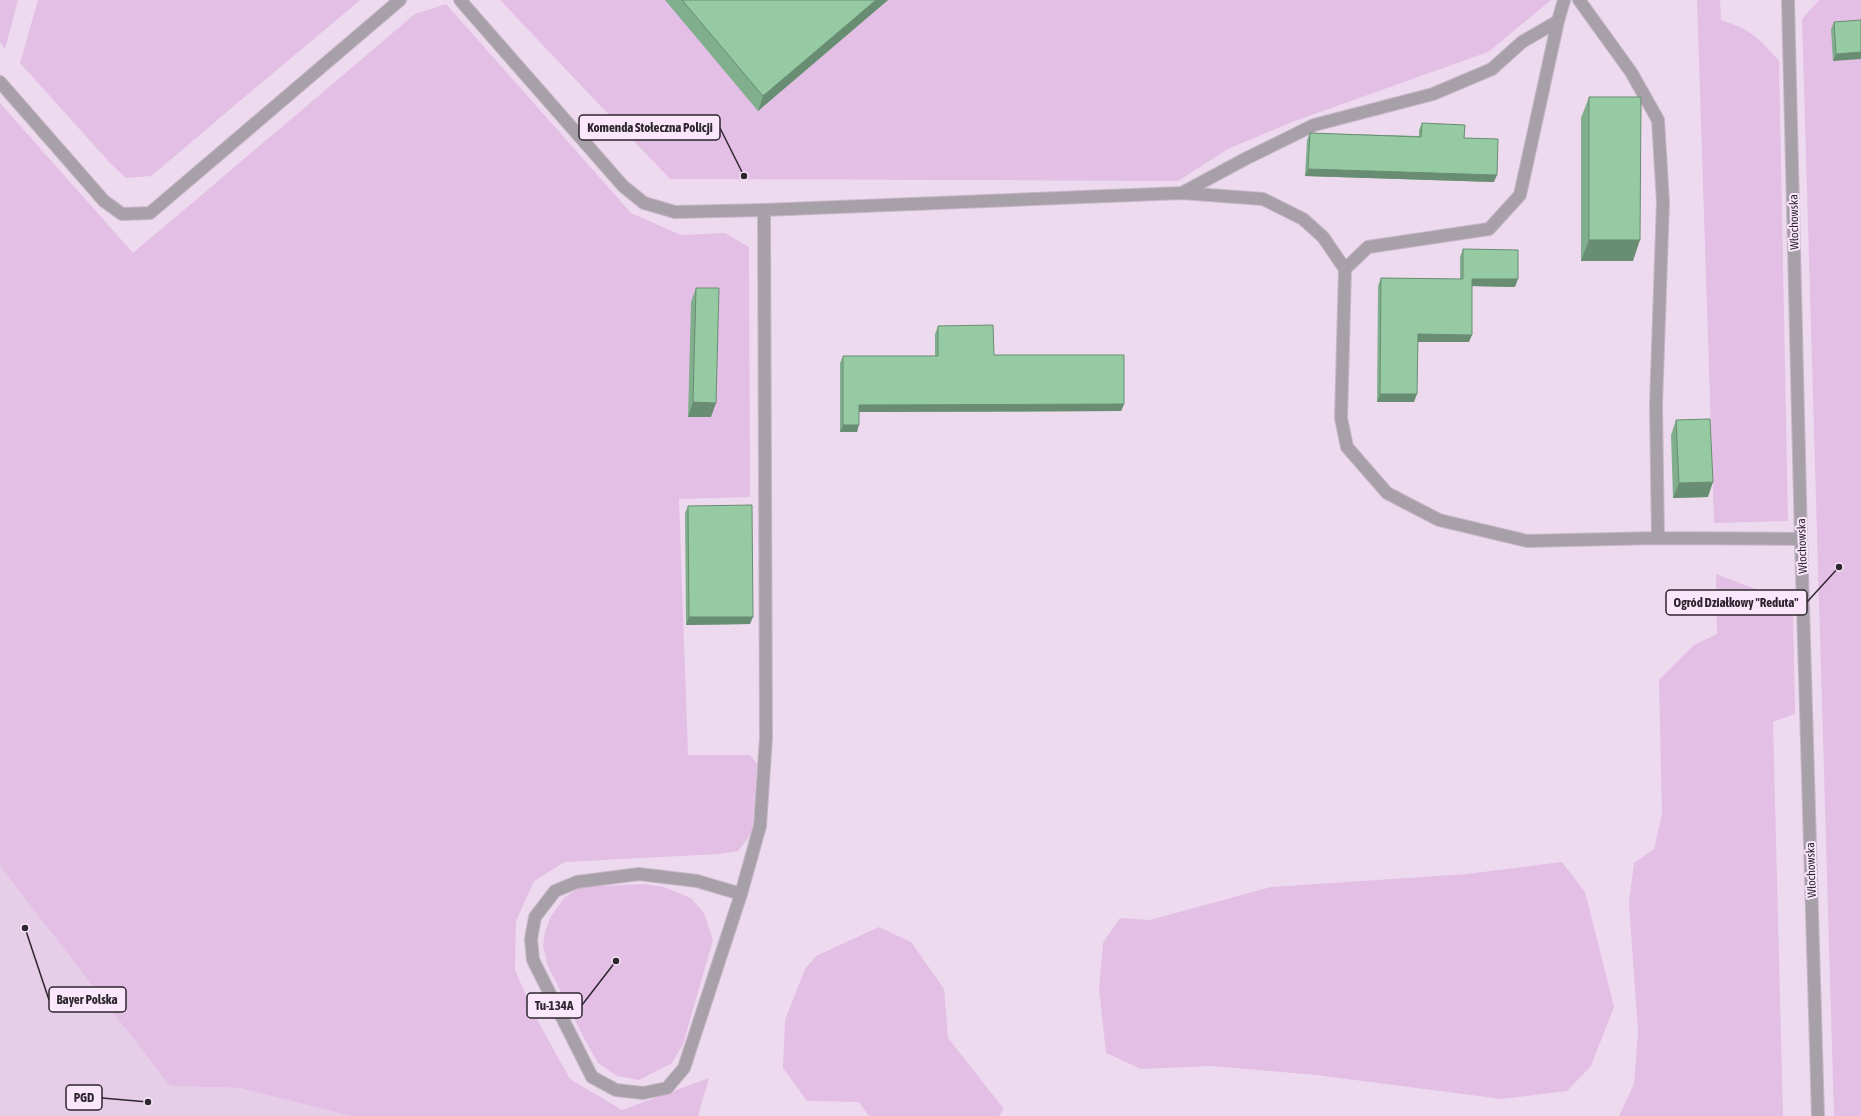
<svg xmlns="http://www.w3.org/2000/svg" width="1861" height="1116" font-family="'Asap Condensed',sans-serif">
<rect width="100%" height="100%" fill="#eddaee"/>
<path fill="#e7cee8" d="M0,860L170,1086L240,1088L351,1116H0Z"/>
<path fill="#e3bfe5" d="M0,0H18L5,49L0,42Z
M38,0H360L151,176L126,178L111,164L20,63Z
M500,0H1551L1488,52L1292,122L1228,149L1178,181L670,179Z
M1697,0H1720L1721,20C1750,29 1759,38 1779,61L1788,521L1714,523Z
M1819,0H1861V1116H1834L1802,19Z
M446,4L631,213L681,235L725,233L749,247L750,497L679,499L688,755H750L757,764L752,833L738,851L719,854L565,862L534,881L516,921L515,970L534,1014L570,1079L622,1110L709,1078L698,1116H351L240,1088L170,1086L0,866V103L133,253L415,14Z
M1716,574L1779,598L1793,611L1795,714L1773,722L1783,1116H1619L1634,1084L1638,1032L1629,903L1634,863L1654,849L1662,814L1659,680L1694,645L1717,634Z
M1562,862L1585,892L1614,1007L1591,1066L1567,1091L1502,1099L1316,1075L1211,1066L1141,1069L1106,1053L1099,989L1103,943L1120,918L1150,920L1271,887L1467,874Z
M644,884L664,887L691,898L704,913L713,940L683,1044L672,1063L639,1080L617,1076L598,1063L585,1040L548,966L543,946L545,932L550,918L564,898L581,887Z
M879,927L911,942L944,989L948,1038L1004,1109L999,1116H869L859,1102L807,1101L783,1068L785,1020L805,969L816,956Z"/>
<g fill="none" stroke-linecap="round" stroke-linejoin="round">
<defs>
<path id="service" d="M460,0L623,186L644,203L675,212L764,210L1182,193L1263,199L1303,219L1323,237L1345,269
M1564,0L1558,21L1520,195L1489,229L1368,247L1345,269L1341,418L1347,447L1387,493L1439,520L1527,541L1658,538L1801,539
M1579,0L1631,72L1658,120L1663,202L1656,405L1658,538
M0,82L104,201L122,214L150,213L400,0
M1182,193L1245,159L1314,125L1433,94L1492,69L1522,42L1558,21
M741,894L697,881L639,874L577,882L555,891L535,917L531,939L533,960L592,1077L616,1090L643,1093L667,1088L684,1068L741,894L760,826L766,738L764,210"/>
<path id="minor" d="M1788,0L1801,539L1818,1116"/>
</defs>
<use href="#service" stroke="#c7b6c8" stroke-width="14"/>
<use href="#minor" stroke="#c7b6c8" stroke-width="14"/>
<use href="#service" stroke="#a8a0a9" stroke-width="12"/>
<use href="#minor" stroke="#a8a0a9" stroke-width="12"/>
</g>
<path fill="#81ae8c" d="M665,0H888L758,111Z
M1861,20L1833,61L1831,29L1834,22Z
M1589,97L1633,261H1581V118Z
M1422,123L1464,138L1494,182L1305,176L1307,140L1310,133L1419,136V130Z
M1463,249L1515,287L1472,286L1469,342H1418L1414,402H1377L1378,286L1381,278L1460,279V257Z
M696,288L711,417H688L691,302Z
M938,326L994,355L1124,404L1121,411L859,412L857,432H840V363L843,356H935V334Z
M1676,420L1708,497L1673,498L1671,435Z
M688,506L750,624L686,625L685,513Z"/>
<path fill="#698d72" d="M876,0H888L758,111L763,96Z
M1861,52V59L1833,61L1836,54Z
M1308,169L1497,175L1494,182L1305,176Z
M1589,240H1640L1633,261H1581Z
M1472,279H1518L1515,287L1470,286Z
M1418,334L1472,335L1469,342H1415Z
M1380,394H1417L1414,402H1377Z
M693,402L716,403L711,417H688Z
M1124,404L1121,411L856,412L859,405Z
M843,425H859L857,432H840Z
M1713,482L1708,497L1673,498L1679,483Z
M689,617H753L750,624L686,625Z"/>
<path fill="#96caa3" stroke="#698d72" d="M682,0H876L763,96Z
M1861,20V52L1836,54L1834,22Z
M1589,97H1641L1640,240H1589Z
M1422,123L1465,125L1464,138L1498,139L1497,175L1308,169L1310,133L1421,137Z
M1463,249L1518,250V279H1472V335L1418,334L1417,394H1380L1381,278L1463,279Z
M696,288H719L716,403L693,402Z
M993,325L994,355H1124V404L859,405V425H843V356H938V326Z
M1710,419L1713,482L1679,483L1676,420Z
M752,505L753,617H689L688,506Z"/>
<g text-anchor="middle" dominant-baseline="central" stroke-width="4" stroke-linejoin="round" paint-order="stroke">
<g font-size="12" fill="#2e262e" stroke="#fae7fb">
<text transform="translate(1794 222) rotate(-91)">Włochowska</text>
<text transform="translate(1802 546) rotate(-92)">Włochowska</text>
<text transform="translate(1811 870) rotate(-92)">Włochowska</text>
</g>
</g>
<path fill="none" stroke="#2e262e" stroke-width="1.5" d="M744 176L720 128M1839 567L1807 602M25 928L49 1000M616 961L582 1005M148 1102L102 1098"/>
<g fill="#2e262e" stroke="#fae7fb" stroke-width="1.5">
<circle cx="744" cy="176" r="4"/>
<circle cx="1839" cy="567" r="4"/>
<circle cx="25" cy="928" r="4"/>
<circle cx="616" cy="961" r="4"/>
<circle cx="148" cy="1102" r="4"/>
</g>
<g fill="#fae7fb" stroke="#2e262e" stroke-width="1.5">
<rect x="579" y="115" width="141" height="25" rx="4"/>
<rect x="1666" y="590" width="141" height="25" rx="4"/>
<rect x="49" y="987" width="77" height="25" rx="4"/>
<rect x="527" y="993" width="55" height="25" rx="4"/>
<rect x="66" y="1085" width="36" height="25" rx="4"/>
</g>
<g font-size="13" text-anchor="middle" font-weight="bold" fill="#2e262e">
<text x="650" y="132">Komenda Stołeczna Policji</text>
<text x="1736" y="607">Ogród Działkowy "Reduta"</text>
<text x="87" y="1004">Bayer Polska</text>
<text x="554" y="1010">Tu-134A</text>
<text x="84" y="1102">PGD</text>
</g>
</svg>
